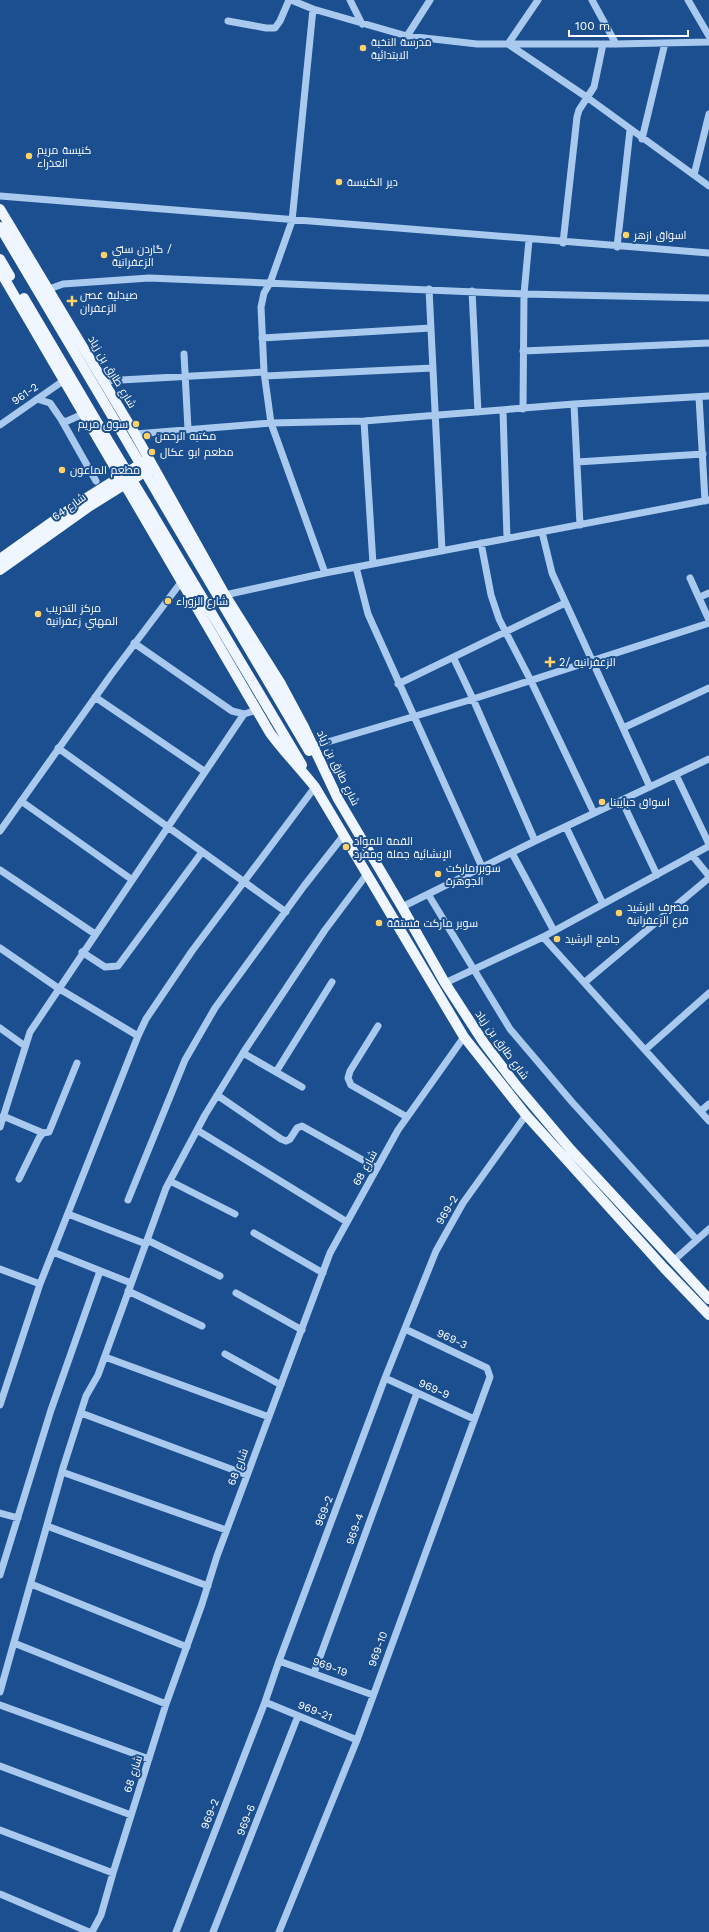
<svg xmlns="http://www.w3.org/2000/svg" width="709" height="1932" font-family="'Work Sans',Cairo,sans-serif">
<rect width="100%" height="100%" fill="#1b4f8f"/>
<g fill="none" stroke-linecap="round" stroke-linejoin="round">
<path stroke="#a9c9ee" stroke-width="7" d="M291,0L313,9L407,36L477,44H616L709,42
M350,0L362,24
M538,0L508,44L588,98L709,186
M592,0L616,44
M688,0L709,36
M313,9L292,221L270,283L264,293L261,307L264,372L271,423L325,573
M228,21L266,28H275L280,21L289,0
M407,36L430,0
M642,139L665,43
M694,175L709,114
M0,196L709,253
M563,243L577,117L579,110L594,87L603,44
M617,247L630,130
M49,289L63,284L149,278L524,294L709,298
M429,289L442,551
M472,291L478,412
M262,338L431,328
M523,351L709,343
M184,354L188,429
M265,376L433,368
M103,381L264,372
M699,397L705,501
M37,399L50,403L61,419L96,481
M574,404L580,525
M523,409L524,294L529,240
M503,411L507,538
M61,419L65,422L83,414
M364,421L373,564
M0,425L63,381
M135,434L271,423L364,421L574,404L709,396
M577,462L703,454
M542,532L552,573L650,787
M481,543L491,595L499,619L530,679L594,813
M356,567L368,614L482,867
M690,578L709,620
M225,595L325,573L709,500
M700,597L709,593
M134,643L232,711L244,714L257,710
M454,659L473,699L535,841
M398,684L565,603
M95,697L204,771
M623,728L709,688
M314,746L473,699L709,623
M58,748L286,912
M676,775L709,844
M21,801L131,879
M622,801L657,875
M566,827L603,904
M0,831L111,675L182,581
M512,853L554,931
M692,855L709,876
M0,870L95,934
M428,894L510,1029L572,1102L697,1240
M402,907L535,841L709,759
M543,937L709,1121
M0,948L58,988L138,1036
M82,952L105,967L118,966L202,852
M585,982L709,878
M445,983L543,937L709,846
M378,1026L350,1071L348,1078L351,1085L407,1117
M0,1028L25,1046
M645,1050L709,993
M243,1053L302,1087
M276,1072L332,982
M217,1095L281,1139L286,1141L290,1139L297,1128L302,1126L377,1168
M701,1111L709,1104
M3,1116L43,1133
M0,1127L30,1032L244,714
M197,1130L347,1222
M19,1179L39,1138L43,1133L49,1132L77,1063
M170,1181L235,1214
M128,1200L185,1060L215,1008L304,886L344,835
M68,1214L146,1244
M254,1233L323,1273
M147,1240L220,1276
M53,1252L131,1283
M673,1261L709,1229
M0,1269L40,1284
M128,1291L202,1326
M236,1293L302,1330
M225,1354L281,1385
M105,1357L269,1417
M385,1378L474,1419
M0,1405L40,1284L138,1036L146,1019L192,951L315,787
M81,1413L247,1475
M62,1472L226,1530
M0,1513L18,1518
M47,1526L208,1586
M0,1575L51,1410L100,1271
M31,1584L187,1647
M14,1643L166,1704
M279,1661L373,1695
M314,1673L417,1393
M0,1692L63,1468L86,1396L98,1375L166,1188L205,1115L243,1053L325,930L367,874
M265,1702L357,1740
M0,1705L149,1759
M0,1766L131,1815
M0,1830L113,1873
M0,1894L89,1932
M92,1932L101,1915L113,1873L166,1704L202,1604L217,1556L330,1253L398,1130L464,1037
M176,1932L265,1702L279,1661L385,1378L436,1251L463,1203L526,1115
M213,1932L298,1716
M279,1932L357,1740L490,1377L487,1368L405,1329"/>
<path stroke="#f0f6ff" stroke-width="10" d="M0,209L135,434L225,595L281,684L303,725L338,799L402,907L445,983L484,1043L516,1085L571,1150L709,1299
M0,227L118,426
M0,259L10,276
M0,271L270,733C284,752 300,768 315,787L464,1037L526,1115L664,1268L709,1315
M24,298L103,432
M159,496L309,751
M146,503L302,765
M0,559L80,502L147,460
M0,570L90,506L151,468"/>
<path stroke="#f0f6ff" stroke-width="10" d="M118,426L159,496
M103,432L146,503"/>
</g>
<g fill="#ffd166" stroke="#1b4f8f" stroke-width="1.5">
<circle cx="363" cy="48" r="4"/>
<circle cx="29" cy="156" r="4"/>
<circle cx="339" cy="182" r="4"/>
<circle cx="626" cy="235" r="4"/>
<circle cx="104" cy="255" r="4"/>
<path d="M70 295h4v4h4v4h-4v4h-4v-4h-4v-4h4z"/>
<circle cx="136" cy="424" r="4"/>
<circle cx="147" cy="436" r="4"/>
<circle cx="152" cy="452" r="4"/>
<circle cx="62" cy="470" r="4"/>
<circle cx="168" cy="601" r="4"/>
<circle cx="38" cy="614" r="4"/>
<path d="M548 656h4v4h4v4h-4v4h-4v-4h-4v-4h4z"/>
<circle cx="602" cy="802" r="4"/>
<circle cx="346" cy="847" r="4"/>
<circle cx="438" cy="874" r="4"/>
<circle cx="619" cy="913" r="4"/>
<circle cx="379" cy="923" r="4"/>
<circle cx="557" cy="939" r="4"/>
</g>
<g text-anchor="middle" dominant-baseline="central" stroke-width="4" stroke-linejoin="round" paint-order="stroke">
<g font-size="11" fill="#fff" stroke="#1b4f8f" text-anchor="start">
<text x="371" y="42">مدرسة النخبة<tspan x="371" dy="13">الابتدائية</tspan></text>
<text x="37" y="150">كنيسة مريم<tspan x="37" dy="13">العذراء</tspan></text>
<text x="347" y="182">دير الكنيسة</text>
<text x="634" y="235">اسواق ازهر</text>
<text x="112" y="249">گاردن ستي /<tspan x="112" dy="13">الزعفرانية</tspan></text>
<text x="80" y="295">صيدلية غصن<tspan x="80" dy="13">الزعفران</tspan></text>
<text x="128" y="424" text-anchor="end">سوق مريم</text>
<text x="155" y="436">مكتبه الرحمن</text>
<text x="160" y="452">مطعم ابو عكال</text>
<text x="70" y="470">مطعم الماعون</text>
<text x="176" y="601">شارع الزوراء</text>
<text x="46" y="608">مركز التدريب<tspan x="46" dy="13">المهني زعفرانية</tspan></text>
<text x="559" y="662">الزعفرانيه /2</text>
<text x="610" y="802">اسواق حبايبنا</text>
<text x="354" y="841">القمة للمواد<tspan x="354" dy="13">الإنشائية جملة ومفرد</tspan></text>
<text x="446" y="868">سوبر ماركت<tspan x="446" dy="13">الجوهرة</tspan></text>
<text x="627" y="907">مصرف الرشيد<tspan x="627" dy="13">فرع الزعفرانية</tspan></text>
<text x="387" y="923">سوبر ماركت فستقة</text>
<text x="565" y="939">جامع الرشيد</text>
</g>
<g font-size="11" fill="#fff" stroke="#1b4f8f">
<text transform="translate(112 372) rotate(59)">شارع طارق بن زياد</text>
<text transform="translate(25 394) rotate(-35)">961-2</text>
<text transform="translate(69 507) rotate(-35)">شارع 64</text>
<text transform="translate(338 768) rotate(64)">شارع طارق بن زياد</text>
<text transform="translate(502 1045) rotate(54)">شارع طارق بن زياد</text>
<text transform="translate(365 1168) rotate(-61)">شارع 68</text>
<text transform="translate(447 1210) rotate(-59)">969-2</text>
<text transform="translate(452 1339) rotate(25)">969-3</text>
<text transform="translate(434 1389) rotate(24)">969-9</text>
<text transform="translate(238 1467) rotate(-69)">شارع 68</text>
<text transform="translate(324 1511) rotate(-69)">969-2</text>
<text transform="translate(355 1529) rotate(-70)">969-4</text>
<text transform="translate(378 1649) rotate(-70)">969-10</text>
<text transform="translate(330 1667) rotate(20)">969-19</text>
<text transform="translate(315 1711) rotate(22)">969-21</text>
<text transform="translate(133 1774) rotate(-72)">شارع 68</text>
<text transform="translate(210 1814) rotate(-69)">969-2</text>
<text transform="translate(246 1820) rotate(-68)">969-6</text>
</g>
</g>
<path d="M569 30v6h119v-6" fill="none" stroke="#ffffff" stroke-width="2"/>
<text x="575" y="30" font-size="12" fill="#ffffff" stroke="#1b4f8f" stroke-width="3" paint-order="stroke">100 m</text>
</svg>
